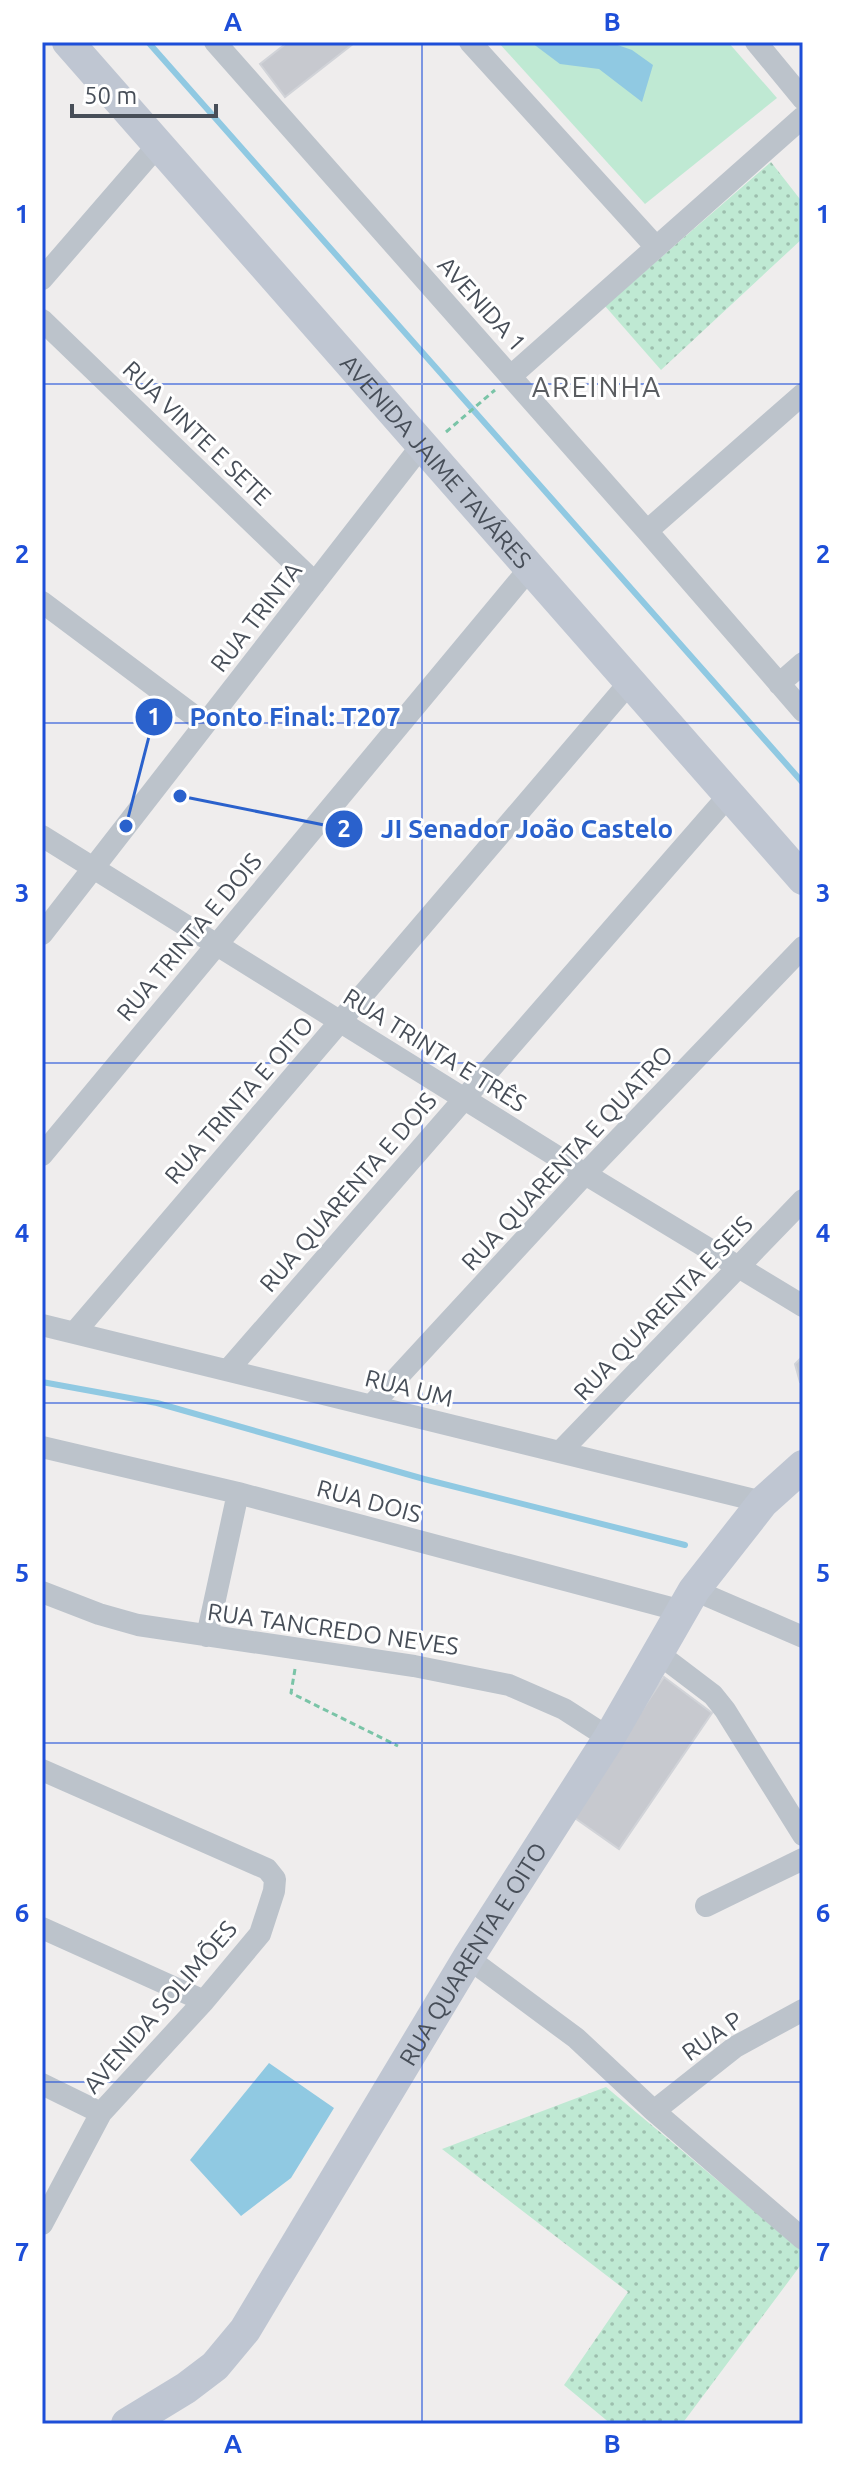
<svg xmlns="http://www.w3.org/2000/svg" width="845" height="2466" font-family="Ubuntu,sans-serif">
<defs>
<pattern id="grass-dots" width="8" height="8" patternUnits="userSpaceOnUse" patternTransform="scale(2)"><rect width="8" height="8" fill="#bfe9d3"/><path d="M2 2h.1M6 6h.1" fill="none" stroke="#9dbfae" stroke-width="1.8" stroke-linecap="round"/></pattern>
</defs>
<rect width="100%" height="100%" fill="#efeded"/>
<path fill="url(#grass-dots)" d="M771,162L803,203V238L661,370L605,306Z
M606,2087L803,2252V2262L682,2424H611L564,2385L628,2292L442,2149Z"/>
<path fill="#bfe9d3" d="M498,42H728L777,98L645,204Z"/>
<path fill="#90c9e2" d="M609,42L632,50L653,65L642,102L599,69L560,64L532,43Z
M269,2063L334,2108L291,2178L241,2216L190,2160Z"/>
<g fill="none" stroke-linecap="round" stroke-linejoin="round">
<path stroke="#90c9e2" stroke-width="6" d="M148,42L803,783
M42,1382L157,1403L424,1479L685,1545"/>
</g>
<path fill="#c7c9cf" stroke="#d1d3d8" stroke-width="2" d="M288,42H351L353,44L285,97L260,64Z
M803,1356V1384L800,1382L795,1364Z
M664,1677L712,1713L619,1849L572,1816Z"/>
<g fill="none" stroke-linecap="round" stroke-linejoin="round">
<path stroke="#7ac4a7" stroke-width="3" stroke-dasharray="6 4" stroke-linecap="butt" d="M446,432L495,390
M295,1669L291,1693L398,1746"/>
<path stroke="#bcc3cb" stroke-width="22" d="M215,42L647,531L803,711
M470,42L656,247
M756,42L803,99
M42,279L158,145
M42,320L315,583
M511,376L803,117
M647,531L803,394
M42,602L205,724
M779,684L803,663
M42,836L585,1174L803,1306
M42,934L422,445
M42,1155L530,568
M42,1325L763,1502
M75,1332L630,682
M228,1370L729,795
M371,1406L585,1174L803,947
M42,1447L238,1493L682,1611
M560,1452L803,1200
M694,1590L803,1637
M42,1592L99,1614L138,1625L414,1666L509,1685L564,1709L609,1738
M207,1636L238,1493
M659,1654L713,1695L725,1710L803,1835
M42,1770L267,1869L275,1879L274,1891L260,1934L204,2001L101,2113L42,2224
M706,1906L803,1859
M42,1928L204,2001
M468,1958L576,2038L654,2111L803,2239
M42,2084L101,2113
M654,2111L735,2047L803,2010"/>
<g stroke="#bfc6d2" stroke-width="32">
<path id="s1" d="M68,42L803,879"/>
<path id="s2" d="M127,2424L186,2388L215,2366L245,2330L468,1958L609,1738L694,1590L763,1502L803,1466"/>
</g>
</g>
<path fill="none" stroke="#1d4ed8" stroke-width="2" stroke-opacity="0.55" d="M422,42V2424M42,384H803M42,723H803M42,1063H803M42,1403H803M42,1743H803M42,2082H803"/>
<g text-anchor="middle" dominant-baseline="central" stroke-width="6" stroke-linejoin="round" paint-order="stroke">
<g font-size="24" fill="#474e58" stroke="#fff">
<text transform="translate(482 304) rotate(48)">AVENIDA 1</text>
<text transform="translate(197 433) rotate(44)">RUA VINTE E SETE</text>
<text stroke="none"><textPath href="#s1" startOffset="558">AVENIDA JAIME TAVÁRES</textPath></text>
<text transform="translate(256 617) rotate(-52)">RUA TRINTA</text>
<text transform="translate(189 937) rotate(-50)">RUA TRINTA E DOIS</text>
<text transform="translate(435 1050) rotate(32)">RUA TRINTA E TRÊS</text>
<text transform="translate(239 1100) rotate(-49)">RUA TRINTA E OITO</text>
<text transform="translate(567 1158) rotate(-47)">RUA QUARENTA E QUATRO</text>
<text transform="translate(348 1192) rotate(-49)">RUA QUARENTA E DOIS</text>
<text transform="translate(663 1308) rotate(-46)">RUA QUARENTA E SEIS</text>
<text transform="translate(409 1388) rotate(14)">RUA UM</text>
<text transform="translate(369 1501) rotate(15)">RUA DOIS</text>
<text transform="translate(333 1629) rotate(8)">RUA TANCREDO NEVES</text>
<text stroke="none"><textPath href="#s2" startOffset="592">RUA QUARENTA E OITO</textPath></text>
<text transform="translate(160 2007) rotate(-49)">AVENIDA SOLIMÕES</text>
<text transform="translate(712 2036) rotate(-35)">RUA P</text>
</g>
<g font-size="28" letter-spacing="2" fill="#5a5d61" stroke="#fff">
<text x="597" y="386">AREINHA</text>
</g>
</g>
<path fill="none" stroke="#2a61cc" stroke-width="3" d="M126 826L154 717M180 796L344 829"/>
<g fill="#2a61cc" stroke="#fff" stroke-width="3">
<circle cx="126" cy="826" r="8"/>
<circle cx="180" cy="796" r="8"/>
<circle cx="154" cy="717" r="20"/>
<circle cx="344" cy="829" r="20"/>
</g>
<g font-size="24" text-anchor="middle" font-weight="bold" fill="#fff">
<text x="154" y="725">1</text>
<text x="344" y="837">2</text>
</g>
<g font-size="26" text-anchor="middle" font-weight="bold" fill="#2a61cc" stroke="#fff" stroke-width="6" stroke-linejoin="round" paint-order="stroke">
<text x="295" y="726">Ponto Final: T207</text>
<text x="527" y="838">JI Senador João Castelo</text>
</g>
<rect width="845" height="2466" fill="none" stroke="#ffffff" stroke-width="88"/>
<path d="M72 104v12h144v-12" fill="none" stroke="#474e58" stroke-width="4"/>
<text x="84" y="104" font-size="24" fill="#474e58" stroke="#ffffff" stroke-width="6" paint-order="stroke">50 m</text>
<rect x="44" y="44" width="757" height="2378" fill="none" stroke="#1d4ed8" stroke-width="3"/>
<g font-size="26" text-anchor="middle" font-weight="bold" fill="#1d4ed8">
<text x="233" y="31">A</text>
<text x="612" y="31">B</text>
<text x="22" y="223">1</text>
<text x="823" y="223">1</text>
<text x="22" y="563">2</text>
<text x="823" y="563">2</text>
<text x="22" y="902">3</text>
<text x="823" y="902">3</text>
<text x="22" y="1242">4</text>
<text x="823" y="1242">4</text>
<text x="22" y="1582">5</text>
<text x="823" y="1582">5</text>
<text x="22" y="1922">6</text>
<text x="823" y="1922">6</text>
<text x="22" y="2261">7</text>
<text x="823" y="2261">7</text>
<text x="233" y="2453">A</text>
<text x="612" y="2453">B</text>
</g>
</svg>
